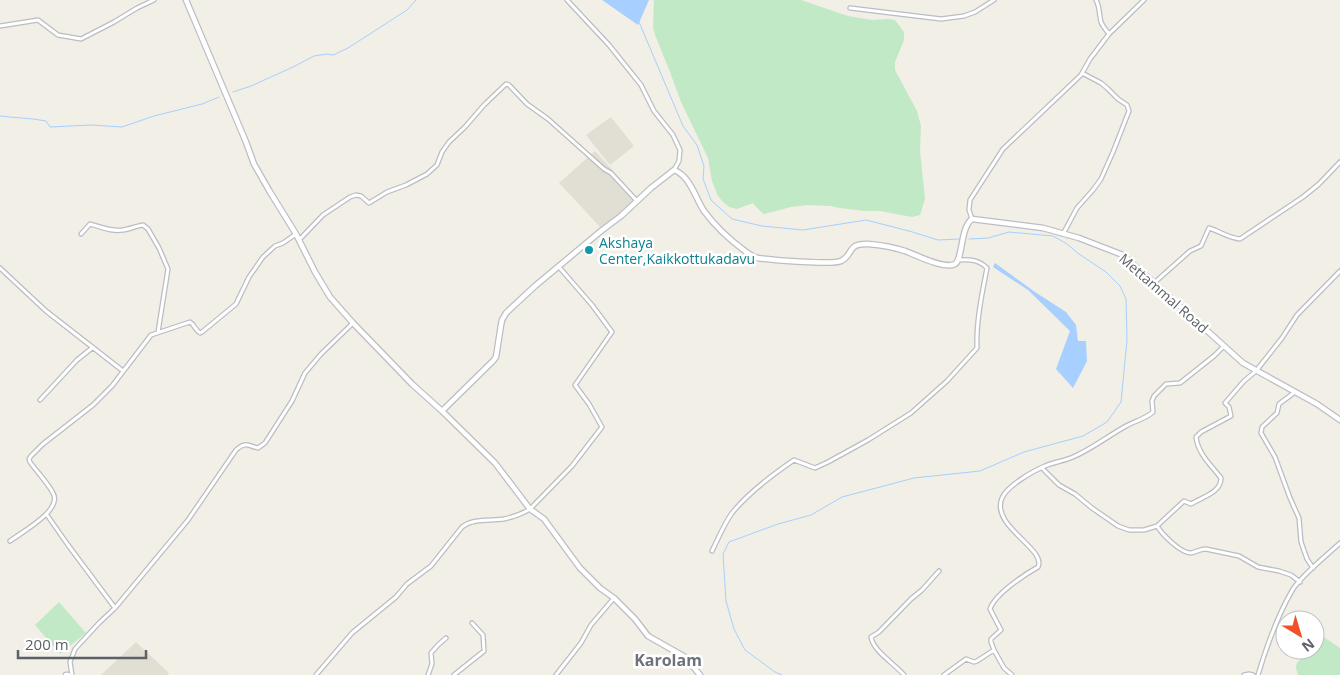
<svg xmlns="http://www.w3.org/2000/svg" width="1340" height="675" font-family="'Open Sans',sans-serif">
<rect width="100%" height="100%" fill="#f1efe6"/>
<path fill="#e1dfd4" d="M611,117L634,146L610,165L586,135Z
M595,151L638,198L601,228L559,183Z
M136,642L169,673L167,675H101Z"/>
<path fill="#c1e9c6" d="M654,0H801L848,16L872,20L888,19L895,20L904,32V40L895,62V70L917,111L921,126L920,151L925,199L920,215L912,217L880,211H864L840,208L831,206L807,205L791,207L764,214L758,209L753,203L737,209L729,207L723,202L718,196L712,181L708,158L681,102L670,72L655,35L653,28Z
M59,602L86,633L60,654L35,625Z
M1315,628L1321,635L1340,648V675H1298C1296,669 1294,664 1300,660L1303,650H1315Z"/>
<path fill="#a7cfff" d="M602,0H649L638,25Z
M995,263L1035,292L1066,312L1076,325L1078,341H1086L1087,361L1073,388L1056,369L1070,331L1028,290L993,267Z"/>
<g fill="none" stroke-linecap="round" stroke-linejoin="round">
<path stroke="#a7cfff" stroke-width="1" d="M639,22L683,126L697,145L704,166L703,179L711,200L732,219L762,226L803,230L866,220L909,231L938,240L960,239
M233,92L251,86L293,67L314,56L327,54L333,55L348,48L407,10L416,0
M0,116C15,118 31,118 46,121L50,127L91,125L122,127L154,116L202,104L219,97
M782,675L775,672L745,650L734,629L726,601L723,554L729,542L778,524L811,515L842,497L914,478L980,471L1024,452L1083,436L1107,422L1121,402L1127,340L1126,299L1120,286L1106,272L1079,254L1067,244L1053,236L1009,232L988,238L969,239"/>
<defs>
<path id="minor" d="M567,0L609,45L641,85L654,111L673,135L680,150L679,161L674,170
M1096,0C1100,7 1099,15 1101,22C1103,27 1106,30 1109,34
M850,8L941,19L964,16L975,12L994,0
M0,26L38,20L58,35L81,39L114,22L137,8L154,0
M972,219L969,210L970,200L1003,149L1081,75L1090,59L1109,34L1144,0
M81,234L90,224C101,227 112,232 123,230C130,229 136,226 143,225L148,229L159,248L168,269L158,332
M1063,234L1077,208L1093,190L1101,179L1113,152L1129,111L1127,105L1118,99L1107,88L1101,83L1082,73
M299,240L323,215L350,197L356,195L361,196L369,203L387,192L406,185L427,174L437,165L442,152L449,142L465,127L484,105L506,84L509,85L527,104L548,119L604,169L611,173L637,201
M0,268L46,311L123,371
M1154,283L1190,251L1201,246L1209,228C1219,231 1229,238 1240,239L1303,197L1319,184L1340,162
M1295,392L1279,404L1277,413L1262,427L1261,433L1275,457L1290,498L1299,518L1301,542L1307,559L1313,568
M40,400L77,360L92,348
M1042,468L1059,485L1075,494L1092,508L1118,526L1129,530H1144L1157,526
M47,515L68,545L115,608
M10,541C22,532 63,510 53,493C47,482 37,472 30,462L29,459L31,456L43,444L93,405L112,386L151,335L190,322C194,324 195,330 200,333L202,332L236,304L249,277L263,257L275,246L283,243L296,234
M712,551C718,539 724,524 732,513C749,492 772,475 794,460L815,468L828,462L868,440L911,413L947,381L977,348C976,321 982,294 987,268C979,260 970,259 959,260
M1300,582L1291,575L1279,571L1258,567L1239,556L1206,549C1200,549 1196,552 1191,553C1180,553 1162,534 1157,526L1184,501L1191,504C1202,497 1221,493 1221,478C1211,465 1198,454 1196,437L1201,432L1231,416L1229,407L1225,403L1244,381L1256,371L1282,338L1297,315L1340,271
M994,650L991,642V639L1001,630L990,609C995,594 1024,575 1038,567C1047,549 990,526 1002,498C1007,486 1033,471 1045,466C1054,462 1064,461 1073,457C1092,449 1108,436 1126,426C1135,421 1145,419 1153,412L1152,401L1154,396L1166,384L1180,383L1214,356L1224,346
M72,675L70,662L75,649L99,623L115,608L188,520L236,450C246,441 248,446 258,448L265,443L292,401L305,373L321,354L353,323
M316,675L352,633L396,597L407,584L431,566L462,527C473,518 490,521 504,519C513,517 522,514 530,509L572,466L602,427L589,404L575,385L612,332L592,305L559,267
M428,675L432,664L431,653L438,645L446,638
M454,675L484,651L483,635L472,623
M556,675L581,643L591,625L614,598
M904,675C895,664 873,651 871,637L879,632L911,599L922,590L939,571
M944,675L966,659L974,662L977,661L994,650L1004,668L1012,675
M1244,675L1249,674L1253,675
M1258,675C1267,645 1277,616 1293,589C1303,574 1326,556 1340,543"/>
<path id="secondary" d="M186,0L246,142L254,164L270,192L296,234L315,272L330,297L353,323L412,384L442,411L495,463L530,509L544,519L580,568L600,588L614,598L635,619L648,636L685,657L700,675
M442,411L493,361L496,357L501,325L502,320L506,313L535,286L601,231L621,216L651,188L674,170C690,176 695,197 704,211C715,226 730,240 745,251C749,254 753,257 758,258C770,260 833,265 841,261C854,255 846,243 868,244C880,245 893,247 905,251C916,255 945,270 955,264C963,259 960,228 972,219L1043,228L1079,238L1123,255L1243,363L1317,404L1340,420
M66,675H68"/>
</defs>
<use href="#minor" stroke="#babdc2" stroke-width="5.5"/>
<use href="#secondary" stroke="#bbbec4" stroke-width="7"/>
<use href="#minor" stroke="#fff" stroke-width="3"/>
<use href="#secondary" stroke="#fff" stroke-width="4.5"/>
</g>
<circle fill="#0f9aa8" stroke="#fff" stroke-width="2" cx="589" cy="250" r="5"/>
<g text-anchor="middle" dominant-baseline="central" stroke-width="5" stroke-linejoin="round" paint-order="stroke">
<g font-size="14" fill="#0d838f" stroke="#fff" text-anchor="start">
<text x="599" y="242">Akshaya<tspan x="599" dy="16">Center,Kaikkottukadavu</tspan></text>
</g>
<g font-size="14" fill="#5d6167" stroke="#fff">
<text transform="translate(1164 293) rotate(41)">Mettammal Road</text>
</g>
<g font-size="16" font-weight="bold" fill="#6e7279" stroke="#fff">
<text x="668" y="660">Karolam</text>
</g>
</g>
<g transform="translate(1300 635) rotate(142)"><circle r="24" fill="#ffffff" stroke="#bec0c2"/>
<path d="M0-4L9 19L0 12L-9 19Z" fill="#f34f29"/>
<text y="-8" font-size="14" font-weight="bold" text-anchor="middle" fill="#5d6167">N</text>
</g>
<path d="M18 650v8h128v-8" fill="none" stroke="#5d6167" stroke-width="2.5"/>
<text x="25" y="650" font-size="15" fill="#5d6167" stroke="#ffffff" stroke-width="4" paint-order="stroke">200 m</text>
</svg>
